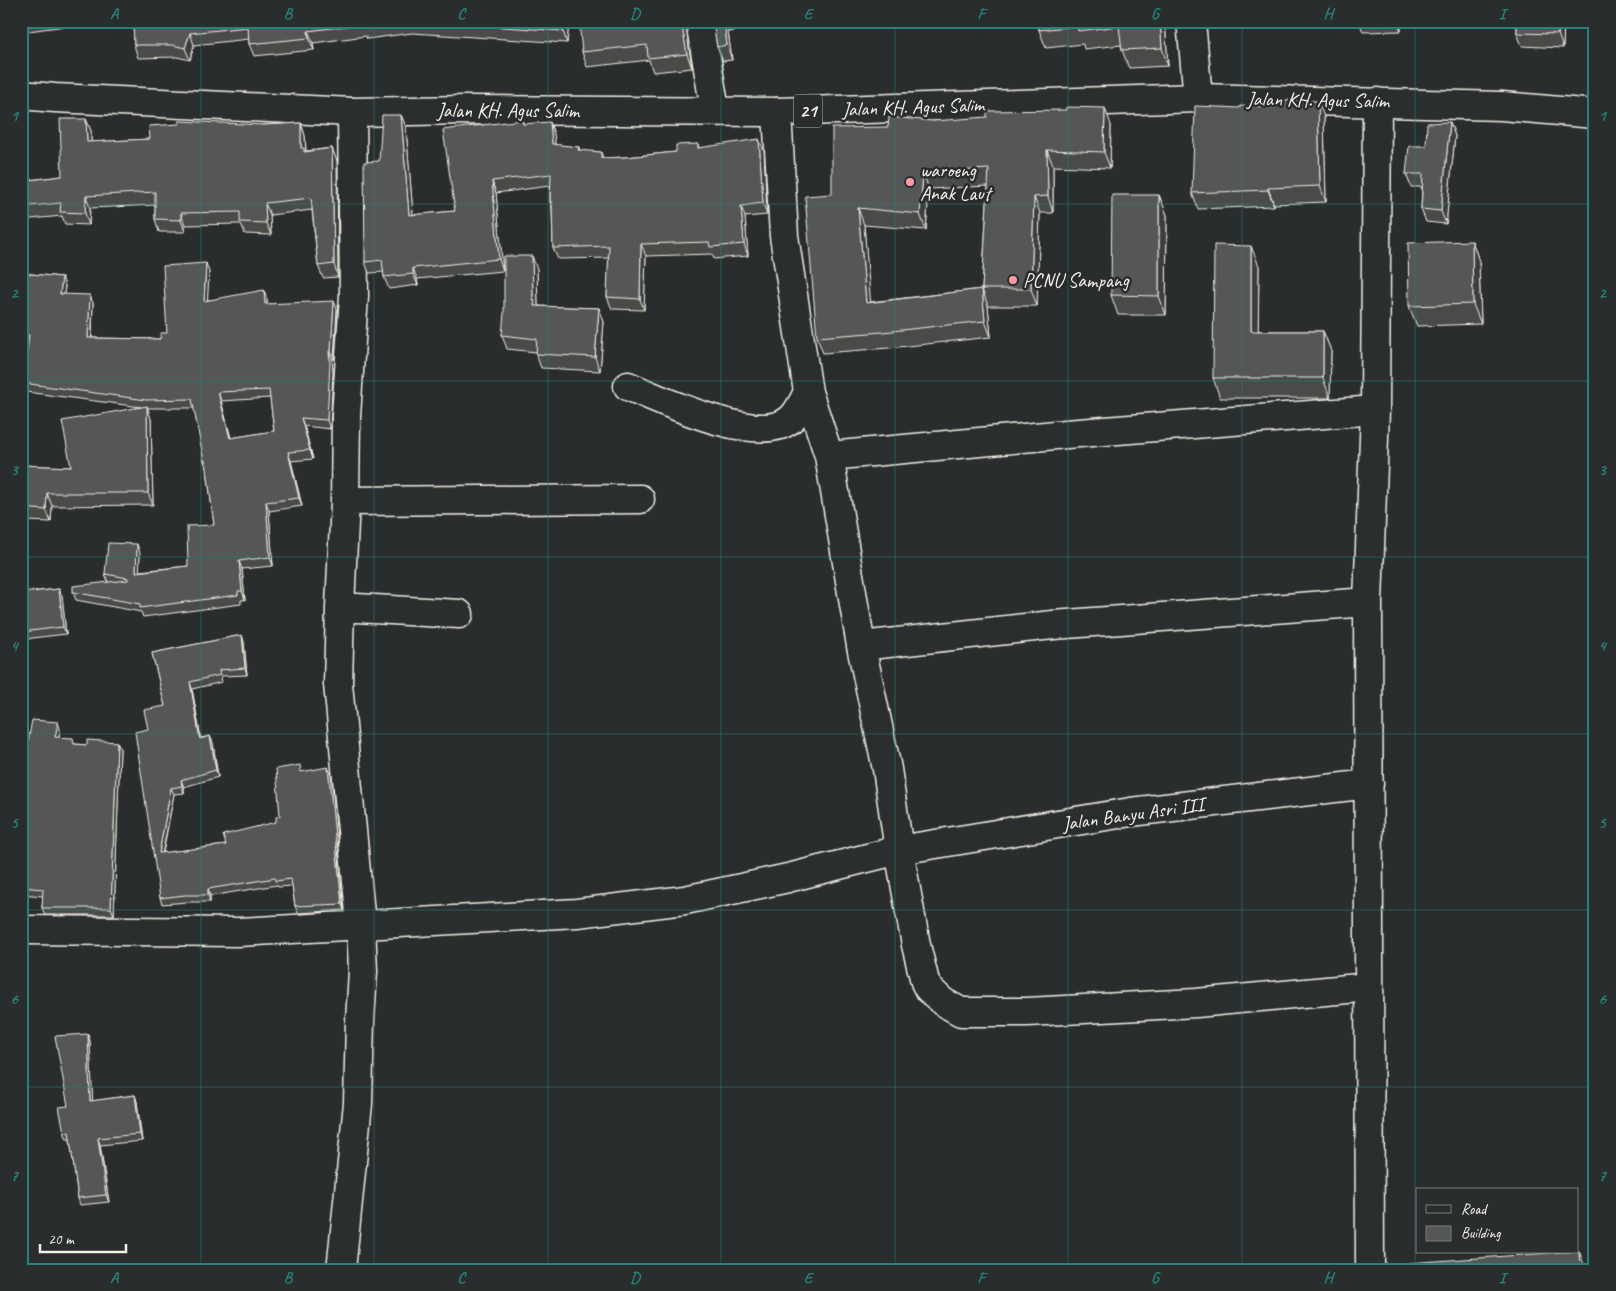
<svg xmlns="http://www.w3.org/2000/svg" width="1616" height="1291" font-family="Caveat,sans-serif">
<rect width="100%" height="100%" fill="#2a2d2e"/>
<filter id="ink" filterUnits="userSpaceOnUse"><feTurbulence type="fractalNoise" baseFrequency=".02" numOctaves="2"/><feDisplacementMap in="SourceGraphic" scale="10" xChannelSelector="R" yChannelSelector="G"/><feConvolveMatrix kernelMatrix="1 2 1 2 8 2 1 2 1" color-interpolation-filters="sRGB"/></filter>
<g filter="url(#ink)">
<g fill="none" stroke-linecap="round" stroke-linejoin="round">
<defs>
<path id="minor" d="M700,21L715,110
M1191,21L1198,98
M777,112L784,236L808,392L829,456L861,646L887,769L899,850L916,945L925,982L928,988L943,1002L961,1012H1027L1196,1003L1369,987
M628,386C661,400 761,448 792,418C799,411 804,400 808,392
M829,456L1066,434L1375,410
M345,501L640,499
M340,607L459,614
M861,646L1053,625L1368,602
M21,930L238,932L577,913L685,900L788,878L899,850L1131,812L1369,784
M341,1270L358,1103L360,1021L363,971L361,924L338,684L340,607L345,501L346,416L354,296L352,112
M1370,1270L1368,602L1375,410L1377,102"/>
<path id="highway" d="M21,95L55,98L352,112L467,110L777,112L1198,98L1502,106L1595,114"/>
</defs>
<use href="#minor" stroke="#f4f1e8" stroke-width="31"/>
<use href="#highway" stroke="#f4f1e8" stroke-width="31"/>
<use href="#minor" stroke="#2a2d2e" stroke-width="28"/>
<use href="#highway" stroke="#2a2d2e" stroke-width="28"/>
</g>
<path fill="#494b4a" stroke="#f4f1e8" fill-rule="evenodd" d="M21,21H72L73,25L21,32Z
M133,21H569L567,43L412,33L367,39L366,36L313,43L314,50L254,56L249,44V39L194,45L190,60L177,57L138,58L134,45Z
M713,21H834L805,27L804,22L728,32L732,60L723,61L717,47Z
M1038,21H1165L1168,66L1129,68L1122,50L1121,45L1084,49L1083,44L1046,48L1039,30Z
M1359,21H1400L1401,31L1363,32Z
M1517,21H1564L1563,48L1522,46L1517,33Z
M685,24L692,68L653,72L649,60L587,67L582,52Z
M401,115L406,127L413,215L455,211L522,120L524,124L554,134L555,145L579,147L580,151L601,152L603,158L626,157L676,152L698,144L699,148L764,151L767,215L745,217L748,256L714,259L712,254L646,256L644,310L612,309L607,297L609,258L558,259L553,248L552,209L550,202V186L496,193L503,271L417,279L418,285L389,289L384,277V272L369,273L365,262L379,161Z
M1324,117L1326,202L1274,204V206L1198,209L1192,193Z
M86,119L91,131V142L150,139L263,125L301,123L305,136L306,151L332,148L337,161L338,277L323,278L318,266L312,210L270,215L271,235L245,234L241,224L185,225V232H159L155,219V205L90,208L89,225L65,224L62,216L21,220V181L62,176Z
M933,121L1111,125L1110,168L1053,166V213H1040L1037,306H988L991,337L889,348L823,353L817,337L832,194L888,127ZM988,186L982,289L870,302L864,225L926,230L929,189Z
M1450,122L1455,136L1446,224L1426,222L1421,209L1422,187H1411L1406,174L1426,146Z
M1159,195L1167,215L1166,315H1118L1111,295Z
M1472,241L1479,261L1481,324L1417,326L1409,306Z
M1259,266L1258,331H1323L1331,351L1330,398H1220L1213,378Z
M537,269L538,306L599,308L604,322L600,371L541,368L536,354V352L507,349L502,335Z
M209,272L207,300L267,299L268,304L337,309L334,359H332L333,372L330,429L304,426L313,459L291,461L302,506L269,511L273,566L242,569L245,600H241V604L143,617L141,612L76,600L73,592L108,582L105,574L140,553L139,571L188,566L214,525L207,470L204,461L194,408H147L151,419L153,505L52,506L51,522L26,521L21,547V465L71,467L141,407L26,392L23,383L28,343L21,342V273L62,277L65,286L64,294L93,303L92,338L160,339L167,333ZM270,398L274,431L231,438L221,401Z
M59,589L62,596L66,634L32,638L21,642V593Z
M242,635L244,642L247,675L221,676L222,682L192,689L201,738L210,736L213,743L218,777L184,787V793L174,794L163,853L226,845L276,822L302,772L331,774L344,910L298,913L295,906L292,886L278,887L277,885L210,896V902H188L162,904L160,898L165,706L152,653Z
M60,729L59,737L75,744L87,745L117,742L120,749L114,915H45L42,908L43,896L21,894V748H27Z
M90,1041L92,1101L135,1095L137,1102L142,1141L100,1145L109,1202L80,1205L78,1198L70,1139H67L64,1132Z"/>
<path fill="#3c3d3c" stroke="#f4f1e8" d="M564,21H569L567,43L563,31Z
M681,21H685L692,68L687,54Z
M724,21H725L728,32L732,60L727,45Z
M1160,21H1165L1168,66L1162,48Z
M1398,21H1400L1401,31Z
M1559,21H1564L1563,48L1558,34Z
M308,31L313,43L314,50L309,38Z
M190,33L194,45L190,60L185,48Z
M1318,101L1324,117L1326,202L1320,186Z
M1105,108L1111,125L1110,168L1104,152Z
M401,115L406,127L414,227L409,215Z
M86,119L91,131V155L87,142Z
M550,122L554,134L556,156L552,144Z
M1450,122L1455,136L1446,224L1441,211Z
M301,123L305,136L306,154L301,148Z
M759,139L764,151L767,215L763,203Z
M332,148L337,161L338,277L334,264Z
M1047,150L1053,166V213L1048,196Z
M923,173L929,189L926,230L920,214Z
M492,181L496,193L503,271L499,259Z
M1268,188L1274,204V206L1268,190Z
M1159,195L1167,215L1166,315L1159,296Z
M86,196L90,208L89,225L85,213Z
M1034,197L1040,213L1037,306L1031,289Z
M265,203L270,215L271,235L266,223Z
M741,206L745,217L748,256L744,244Z
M858,208L864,225L872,319L866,303Z
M181,213L185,225V232L181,220Z
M1472,241L1479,261L1481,324L1473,304Z
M641,244L646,256L644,310L640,299Z
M1251,246L1259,266L1258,351L1251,331Z
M532,256L537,269L538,307L539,320L533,300Z
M206,263L209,272L207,309L204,301Z
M413,268L417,279L418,285L413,274Z
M62,277L65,286L63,303L60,294Z
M982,289L988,306L991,337L985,321Z
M264,290L267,299L268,313L265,304Z
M90,295L93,303L91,346L88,338Z
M334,301L337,309L334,359L331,351Z
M599,308L604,322L600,371L595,357Z
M1323,331L1331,351L1330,398L1323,378Z
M329,351L332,359L333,372L330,429L327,420Z
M218,392L221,401L233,446L230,438Z
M147,406L151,419L153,505L148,493Z
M301,418L304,426L313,459L310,450Z
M288,452L291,461L302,506L299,498Z
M47,493L52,506L51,522L46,510Z
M266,502L269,511L273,566L270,557Z
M21,508L26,521L21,547Z
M137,544L140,553L139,580L136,572Z
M239,561L242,569L245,600L242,591Z
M59,589L62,596L66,634L63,627Z
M242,635L244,642L247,675L245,668Z
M190,682L192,689L202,745L200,739Z
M58,722L60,729L58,744L55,737Z
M210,736L213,743L218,777L216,770Z
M117,742L120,749L114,915L111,908Z
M328,767L331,774L344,910L342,904Z
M181,780L184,787V793L182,786Z
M171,788L174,794L161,860L159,853Z
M208,889L210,896V902L208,895Z
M88,1034L90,1041L93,1108L90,1101Z
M135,1095L137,1102L142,1141L140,1134Z
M98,1138L100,1145L109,1202L106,1195Z
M1579,1251L1586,1270H1580Z"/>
<path fill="#555756" stroke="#f4f1e8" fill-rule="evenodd" d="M133,21H406L363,26V24L308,31L309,38L249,44L248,27L190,33L185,48L172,45H134Z
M413,21H564L563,31Z
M579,21H681L687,54L648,58L647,45L582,52Z
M713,21H724L727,45L717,47Z
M1038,21H1160L1162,48L1122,50L1119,26L1078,31L1077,26L1039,30Z
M1517,21H1559L1558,34L1517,33Z
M1276,100L1318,101L1320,186L1268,188V190L1192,193L1195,106L1240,108V106L1276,107Z
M1066,107L1105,108L1104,152L1047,150L1048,196L1034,197L1031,289H982L985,321L883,332L817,337L805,196L832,194V128L888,127L889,117L933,121L987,117V111L1066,110ZM989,169L982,289L866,303L858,208L920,214L923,173Z
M382,115H401L409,215L455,211L443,130L522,120L523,124L550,122L552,144L579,147L578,150L601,152V158L626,157L676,152V145L698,144V148L759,139L763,203L741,206L744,244L710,247L709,242L641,244L640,299L607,297L609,246L553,248L552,202H550L551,174L492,181L499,259L413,268V274L384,277L382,260L365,262L364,162L379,161Z
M60,119H86L87,142L150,139L149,126L179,124V121L263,125L301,123V148H304V152L332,148L334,264L318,266L311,198L265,203L266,223L240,222V212L181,213V220L155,219V192L86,196L85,213L60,212L61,203L21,207V181L62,176Z
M1450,122L1441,211L1421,209L1423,174H1406L1409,146H1426L1427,123Z
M1112,195H1159V296L1111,295Z
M1472,241L1473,304L1409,306L1408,243Z
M1214,245L1251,246V331H1323V378H1213Z
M504,256H532L533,300H535L534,306L599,308L595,357L536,354L537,339L502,335L504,313Z
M206,263L204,301L264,290L265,304L334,301L331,351H329L330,364L327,420L301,418L310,450L288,452L299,498L266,502L270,557L239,561L242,591H238V595L140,608V604L73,592V586L128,580V578L105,574L108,543L137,544L136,572L188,566L187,526L214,525L206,461H204L192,399L146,400L23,383L29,335L21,334V273L62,277L60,294L90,295L88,338L160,339L161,333H167L163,266ZM269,390L274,431L230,438L218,392Z
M147,406L148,493H47L46,510L21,508V509V465L71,467L62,421Z
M59,589L63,627L30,631L21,634V593Z
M242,635L245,668L219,670L220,675L190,682L200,739L210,736L216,770L181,780L182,786L171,788L159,853L226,845L223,835L276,822V817L280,816L276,769L300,765L301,772L328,767L342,904L295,906L291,879L275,881V878L208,889V895H185L160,898L135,732L148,729L144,710L165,706L152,653Z
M32,720L58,722L55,737L73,738L74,744L87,745V740L117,742L111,908H42L43,889L21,887V748H27Z
M88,1034L90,1101L135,1095L140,1134L98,1138L106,1195L78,1198L69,1132H64L59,1107L68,1106L55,1036Z
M1577,1251H1579L1580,1270H1409L1408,1263L1563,1252H1577Z"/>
</g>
<path fill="none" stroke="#26827a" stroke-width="1" stroke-opacity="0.55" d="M201,21V1270M374,21V1270M548,21V1270M721,21V1270M895,21V1270M1068,21V1270M1242,21V1270M1415,21V1270M21,204H1595M21,381H1595M21,557H1595M21,734H1595M21,910H1595M21,1087H1595"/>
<g fill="#ff9aa2" stroke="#2a2d2e" stroke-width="2">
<circle cx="910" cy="182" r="5"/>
<circle cx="1013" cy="280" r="5"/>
</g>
<g text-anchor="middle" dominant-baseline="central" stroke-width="5" stroke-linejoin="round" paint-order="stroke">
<rect fill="#2a2d2e" stroke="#b7b6b0" stroke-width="1" x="794" y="94.5" width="28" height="33" rx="4"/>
<g font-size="19" font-weight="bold" fill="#f4f1e8">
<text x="808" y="111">21</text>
</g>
<g font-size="20" fill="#f4f1e8" stroke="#2a2d2e">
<text transform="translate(1318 100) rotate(1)">Jalan KH. Agus Salim</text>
<text transform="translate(913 107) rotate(-2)">Jalan KH. Agus Salim</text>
<text x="508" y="110">Jalan KH. Agus Salim</text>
<text transform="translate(1133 814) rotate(-8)">Jalan Banyu Asri III</text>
</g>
<g font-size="20" fill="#f4f1e8" stroke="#2a2d2e" text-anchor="start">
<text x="920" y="170">waroeng<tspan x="920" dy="23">Anak Laut</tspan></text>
<text x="1023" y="280">PCNU Sampang</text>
</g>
</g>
<rect width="1616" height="1291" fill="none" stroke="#2a2d2e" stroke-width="55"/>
<rect x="1416" y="1188" width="162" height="65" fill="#2a2d2e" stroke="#7b7b78"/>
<rect x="1426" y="1205" width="25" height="8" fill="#2a2d2e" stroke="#7b7b78"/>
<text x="1461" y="1214" font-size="15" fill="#f4f1e8">Road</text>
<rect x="1426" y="1226" width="25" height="15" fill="#555756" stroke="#7b7b78"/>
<text x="1461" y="1238" font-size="15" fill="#f4f1e8">Building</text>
<path d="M40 1244v8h86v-8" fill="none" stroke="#f4f1e8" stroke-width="2.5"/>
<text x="48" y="1244" font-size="15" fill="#f4f1e8" stroke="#2a2d2e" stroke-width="4" paint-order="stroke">20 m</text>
<rect x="28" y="28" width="1560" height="1236" fill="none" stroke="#26827a" stroke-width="2"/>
<g font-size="16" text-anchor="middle" font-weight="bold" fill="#26827a">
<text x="114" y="19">A</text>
<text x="288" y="19">B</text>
<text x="461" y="19">C</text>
<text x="635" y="19">D</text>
<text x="808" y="19">E</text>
<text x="981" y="19">F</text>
<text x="1155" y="19">G</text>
<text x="1328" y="19">H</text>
<text x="1502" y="19">I</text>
<text x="14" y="121">1</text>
<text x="1602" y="121">1</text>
<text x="14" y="298">2</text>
<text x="1602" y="298">2</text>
<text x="14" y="475">3</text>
<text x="1602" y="475">3</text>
<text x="14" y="651">4</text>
<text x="1602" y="651">4</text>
<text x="14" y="828">5</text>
<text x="1602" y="828">5</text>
<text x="14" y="1004">6</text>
<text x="1602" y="1004">6</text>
<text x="14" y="1181">7</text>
<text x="1602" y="1181">7</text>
<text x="114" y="1283">A</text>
<text x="288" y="1283">B</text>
<text x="461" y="1283">C</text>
<text x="635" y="1283">D</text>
<text x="808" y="1283">E</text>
<text x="981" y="1283">F</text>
<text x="1155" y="1283">G</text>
<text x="1328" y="1283">H</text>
<text x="1502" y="1283">I</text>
</g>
</svg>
